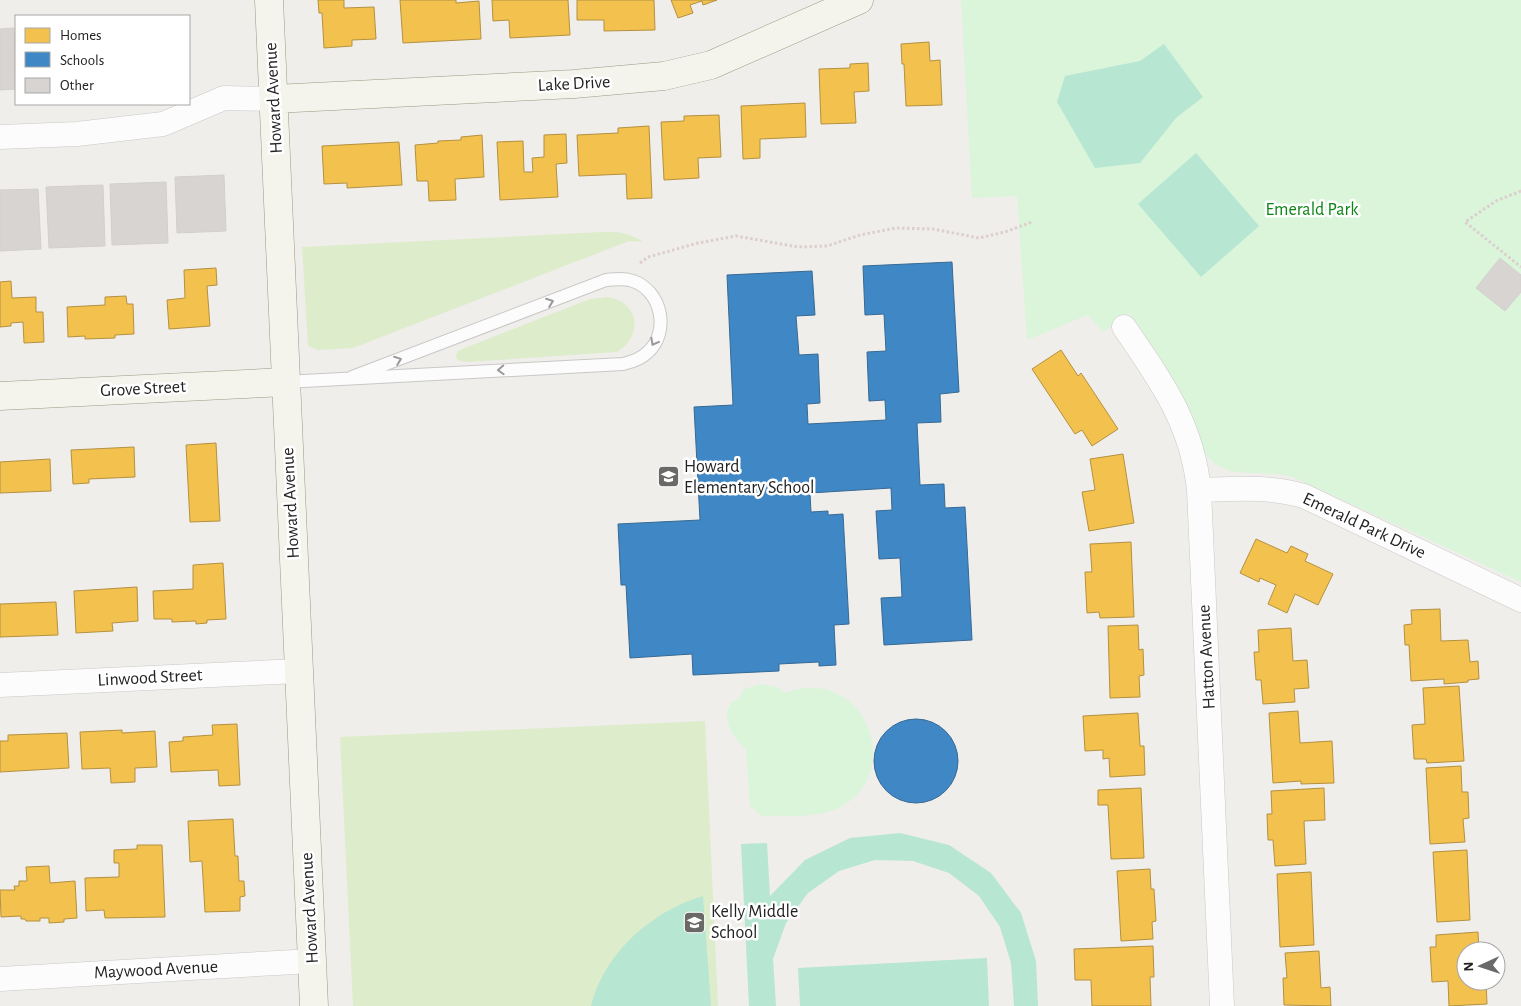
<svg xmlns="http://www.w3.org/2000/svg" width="1521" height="1006" font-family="'Alegreya Sans',sans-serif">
<rect width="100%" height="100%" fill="#f0eeeb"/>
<path fill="#ddeccb" d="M603,232C616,231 633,234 643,242L629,241L353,348L318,350L308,346L302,247Z
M608,297C640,302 643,337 617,352L468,362L459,361L456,357L457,352L462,349L590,299Z
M705,721L718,1006H353L340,737Z"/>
<path fill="#daf5da" d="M961,0H1521V582L1295,478C1273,470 1238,477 1220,467C1199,455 1197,431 1189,411C1174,376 1150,345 1130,313L1103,332L1088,315L1027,340L1017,196L972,198Z
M760,684L777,687L785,693C866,662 907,776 838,808C816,819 786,815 762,816L750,806L746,749C734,739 720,720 731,703C734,700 739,700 741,696C742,694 742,691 744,689Z"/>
<path fill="#b7e6d2" d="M1164,44L1203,97L1176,118L1140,163L1095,168L1057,102L1065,76L1140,61Z
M1196,153L1259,226L1201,277L1138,204Z
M900,833L949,845L991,873L1021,913L1036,961L1038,1006H1014L1011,963L1000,927L979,896L949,873L913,861L875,860L839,871L808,893L786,923L773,959L776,1006H749L741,844L767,843L770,896L805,860L850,838Z
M703,896L711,1006H591C604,953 652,911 703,896Z
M987,958L989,1006H800L798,968Z"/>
<path fill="#f2c14e" stroke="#b49141" d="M318,0H344V8L374,7L376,39L352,40V46L324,48L322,13H319Z
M400,0H456V3L479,1L481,39L403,43Z
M492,0H568L570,35L510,38L509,20L493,21Z
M577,0H654L655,30L604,31V20H577Z
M671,0H717L703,5L702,1L690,5L693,13L678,18Z
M929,42L930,61L940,60L942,105L906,106L904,64H902L901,44Z
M868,63L869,91L854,92L856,123L821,124L819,69L850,68V64Z
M805,103L806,137L760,139V158L743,159L741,106Z
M719,115L721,157L698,158L699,178L664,180L661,122L684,121V116Z
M649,126L652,198L627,199L626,174L579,176L577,135L618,133V128Z
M566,134L567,163L556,164L558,197L500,200L497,142L523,141L524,172H533L532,158L544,157V135Z
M482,135L484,177L455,179L456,200L429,201L428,181H417L415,145L438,143V141L461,140V137Z
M399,142L402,185L347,188V183L324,184L322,146Z
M216,268L217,285L207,286L210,326L169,329L167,300L185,298L184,270Z
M11,281L12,298L36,297V312H43L44,342L24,343L23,322L11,323V326L0,327V282Z
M126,296L127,304H133L134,334L115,335V338L85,339V336L68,337L67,307L105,305V297Z
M1061,350L1078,376L1081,373L1118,429L1092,446L1082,430L1075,434L1032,369Z
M216,443L220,521L190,522L186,445Z
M134,447L135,477L89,479V483L73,484L71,450Z
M1123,454L1134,523L1089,531L1082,492L1095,490L1090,459Z
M50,459L51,491L0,493V462Z
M1256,539L1287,553L1291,546L1308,554L1305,561L1333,574L1318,605L1295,594L1287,613L1268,604L1276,585L1260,578L1259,582L1240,573Z
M1131,542L1134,617L1100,618L1099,612L1087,613L1085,572H1092L1090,544Z
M223,563L226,619L207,620V623L196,624V621L172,622V619H154L153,591L193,589V565Z
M137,587L138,621L112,623L113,631L76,633L74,591Z
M56,602L58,635L0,637V604Z
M1440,609L1441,641L1468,640L1470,662L1478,661L1479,679L1468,680V682L1444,684V679L1411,681L1409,645H1405L1404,625L1412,624L1411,610Z
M1138,625L1139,650L1143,649L1144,675L1139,676L1140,697L1110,698L1108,626Z
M1291,628L1293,661L1307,660L1309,688L1294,689L1295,702L1263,704L1261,680H1256L1254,652H1259L1258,630Z
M1459,686L1464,761L1427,763L1426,759H1414L1412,725L1425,724L1423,688Z
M1298,711L1300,743L1332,741L1334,783L1301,784V781L1273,783L1269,713Z
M1138,713L1140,746H1144L1145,775L1110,777L1109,758L1103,759V750L1085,751L1083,716Z
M237,724L240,785L219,786L218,770L171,772L169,742L183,741V737L213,735L212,725Z
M122,730V733L155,731L157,767L135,768V782L111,783L110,768L82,769L80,732Z
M67,733L69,768L0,772V741H8V735Z
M1461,766L1462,792H1468L1469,818L1463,819L1465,842L1430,844L1426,768Z
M1141,788L1144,858L1111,859L1108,805H1098V790Z
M1324,788L1325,820L1304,821L1306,864L1275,866L1273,840H1268L1267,814H1272L1271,791Z
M233,819L235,856H238L239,881H244L245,896L240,897V911L205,912L202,861L190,862L188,821Z
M137,845H162L165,917L105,918L104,910L86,911L85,878L119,877V863H114V850L137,849Z
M1467,850L1470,920L1437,922L1433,852Z
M49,866L50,883L75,881L77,918L64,919V922L49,923V918H40V921H26L25,919H21V916L1,917L0,890H15L14,886H19V881H27L26,867Z
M1150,869L1151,889H1154L1156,921L1152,922L1153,939L1121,941L1117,871Z
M1311,872L1314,945L1280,947L1277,874Z
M1478,932L1479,951H1466V981H1486L1487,1004L1449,1006L1448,981L1432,982L1430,947H1436V935Z
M1153,946L1154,977H1150L1151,1006H1092L1091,980H1075L1074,949Z
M1319,951L1321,988L1330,987L1331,1006L1284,1005L1283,978H1287L1285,953Z"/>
<path fill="#3f88c5" stroke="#366994" d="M952,262L959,392L940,394L941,422L917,423L920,485L944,484L945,508L965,507L972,640L884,645L881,598L902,597L900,558L879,559L876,511L892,510L891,488L810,493L811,512L828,511V515L843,514L849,624L834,625L836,665L819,666V662L779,664V671L693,675L692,654L630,658L626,585H621L618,524L700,520L694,407L733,405L727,275L812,271L815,315L796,316L799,355L818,354L820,403L807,404L808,424L886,420L885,400L869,401L867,352L886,351L884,314L865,315L863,266Z
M874 761a42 42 0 1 1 84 0a42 42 0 1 1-84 0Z"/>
<path fill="#d7d4d2" stroke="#d3d0cc" d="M14,28L16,89L0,90V29Z
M224,175L226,231L177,233L175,177Z
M166,182L168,243L112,245L110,184Z
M103,185L105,246L49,248L46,187Z
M38,189L41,249L0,251V190Z
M1500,258L1521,275V292L1505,311L1476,288Z"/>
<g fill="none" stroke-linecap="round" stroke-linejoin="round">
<defs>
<path id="lane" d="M285,382L623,364C632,362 641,359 648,352C670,332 662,291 633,281C624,278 615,279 606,280L352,377"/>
<path id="street" d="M0,137L77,134L163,124L224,98L274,99
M1124,327C1161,381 1192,423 1199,490L1222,1006
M1199,490C1235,489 1269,486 1304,496L1521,600
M0,685L299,671
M0,979L312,961"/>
<path id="secondary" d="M269,0L314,1006
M274,99L574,84L664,76L711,65L859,0
M0,396L285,382"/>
</defs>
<use href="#lane" stroke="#c9c8c7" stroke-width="14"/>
<use href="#street" stroke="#c9c8c7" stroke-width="25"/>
<use href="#secondary" stroke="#999a82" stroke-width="29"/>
<path stroke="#dccecd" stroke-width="3" stroke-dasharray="2.5 2.5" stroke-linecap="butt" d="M1521,191L1496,201L1465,222L1521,267
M640,263L648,257L698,243L736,236L798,247L827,246L860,235L896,228L933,229L979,238L1005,232L1032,222"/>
<use href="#lane" stroke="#fdfcfc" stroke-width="12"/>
<use href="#street" stroke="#fdfcfc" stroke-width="24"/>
<use href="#secondary" stroke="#f4f4ed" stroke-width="28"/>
</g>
<defs><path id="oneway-chevron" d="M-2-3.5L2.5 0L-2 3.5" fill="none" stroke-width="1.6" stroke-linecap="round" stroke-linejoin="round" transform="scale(1.25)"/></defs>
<g stroke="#9a9a9a">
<use href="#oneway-chevron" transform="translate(550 302) rotate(-21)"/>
<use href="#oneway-chevron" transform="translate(654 342) rotate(119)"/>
<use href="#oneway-chevron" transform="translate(398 360) rotate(-21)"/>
<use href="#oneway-chevron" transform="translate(501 370) rotate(177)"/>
</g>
<defs>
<symbol id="school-square" viewBox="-11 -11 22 22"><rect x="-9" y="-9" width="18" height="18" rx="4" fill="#6a6968" stroke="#fff"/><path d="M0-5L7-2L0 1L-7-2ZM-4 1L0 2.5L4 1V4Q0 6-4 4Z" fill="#fff"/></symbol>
</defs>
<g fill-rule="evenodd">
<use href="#school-square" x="656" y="464" width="25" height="25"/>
<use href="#school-square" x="682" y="910" width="25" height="25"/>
</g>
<g text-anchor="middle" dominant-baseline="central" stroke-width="5" stroke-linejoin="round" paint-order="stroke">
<g font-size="18" fill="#222" stroke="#fff">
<text transform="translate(574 84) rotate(-3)">Lake Drive</text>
<text transform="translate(274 98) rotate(-93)">Howard Avenue</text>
<text transform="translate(143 389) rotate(-3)">Grove Street</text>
<text transform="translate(291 503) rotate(-93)">Howard Avenue</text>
<text transform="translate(1364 526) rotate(25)">Emerald Park Drive</text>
<text transform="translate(1207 657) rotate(-93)">Hatton Avenue</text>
<text transform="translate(150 678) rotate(-3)">Linwood Street</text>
<text transform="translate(310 908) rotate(-93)">Howard Avenue</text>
<text transform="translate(156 970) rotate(-3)">Maywood Avenue</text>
</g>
<g font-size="18" fill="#0c8416" stroke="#fff">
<text x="1312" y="210">Emerald Park</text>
</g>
<g font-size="18" fill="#222" stroke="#fff" text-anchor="start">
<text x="684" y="467">Howard<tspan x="684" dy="21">Elementary School</tspan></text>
<text x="711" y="912">Kelly Middle<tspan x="711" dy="21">School</tspan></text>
</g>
</g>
<rect x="15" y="15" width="175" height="90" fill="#ffffff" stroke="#a7a7a7"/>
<rect x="25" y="28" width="25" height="15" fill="#f2c14e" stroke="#a7a7a7"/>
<text x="60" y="40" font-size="15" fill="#222222">Homes</text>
<rect x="25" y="52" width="25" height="15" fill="#3f88c5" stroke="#a7a7a7"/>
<text x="60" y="65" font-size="15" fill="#222222">Schools</text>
<rect x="25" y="78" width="25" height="15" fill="#d7d4d2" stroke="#a7a7a7"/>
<text x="60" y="90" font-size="15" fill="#222222">Other</text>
<g transform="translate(1481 966) rotate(267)"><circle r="24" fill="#ffffff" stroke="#a7a7a7"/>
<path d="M0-4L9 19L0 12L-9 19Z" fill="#6a6968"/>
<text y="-8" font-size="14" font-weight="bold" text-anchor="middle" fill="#222222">N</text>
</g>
</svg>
